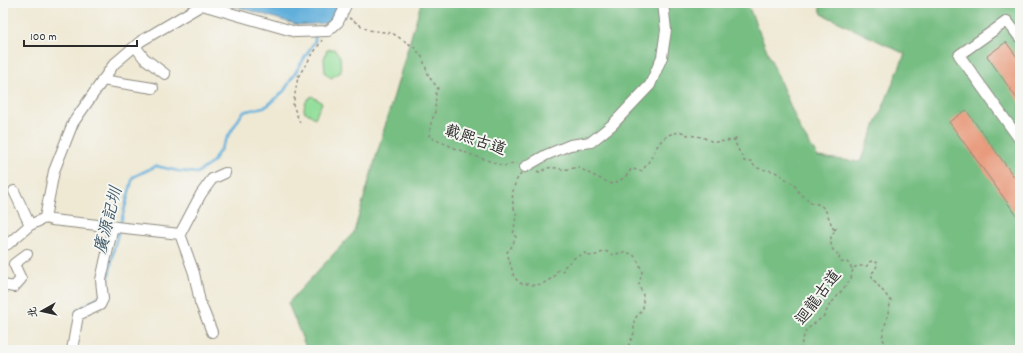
<svg xmlns="http://www.w3.org/2000/svg" width="1023" height="353" font-family="Dekko,'LXGW WenKai TC',sans-serif">
<rect width="100%" height="100%" fill="#f6f6f2"/>
<filter id="ink" filterUnits="userSpaceOnUse"><feTurbulence type="fractalNoise" baseFrequency=".025" numOctaves="2"/><feDisplacementMap in="SourceGraphic" scale="8" xChannelSelector="R" yChannelSelector="G"/><feConvolveMatrix kernelMatrix="1 2 1 2 8 2 1 2 1" color-interpolation-filters="sRGB"/></filter>
<filter id="wash" filterUnits="userSpaceOnUse"><feTurbulence type="fractalNoise" baseFrequency=".012" numOctaves="4" result="noise"/><feDisplacementMap in="SourceGraphic" scale="16" xChannelSelector="R" yChannelSelector="G"/><feGaussianBlur stdDeviation="0.9" result="paint"/><feColorMatrix in="noise" values="0 0 0 0 0 0 0 0 0 0 0 0 0 0 0 0 0 1.4 0 .05"/><feComposite in="paint" operator="in"/></filter>
<g filter="url(#wash)">
<rect width="100%" height="100%" fill="#efe9d4"/>
<path fill="#94df9b" stroke="#608563" d="M334,49L340,56L341,72L331,78L325,73L324,58L327,50Z
M312,96L322,103L315,118L304,111C304,104 306,100 312,96Z"/>
<path fill="#77be83" stroke="#517457" d="M421,3H747L801,131L818,157L860,162L905,54L822,14L818,3H1020V350H307L288,303L354,232Z"/>
<path fill="#61afdb" stroke="#466d83" d="M226,3H342L341,7L328,23L298,25Z"/>
<g fill="none" stroke-linecap="round" stroke-linejoin="round">
<path stroke="#61afdb" stroke-width="2.5" d="M120,226L133,177L156,166L178,171L197,173L212,163L243,112L267,106L284,91L315,41V33
M105,290L107,288L114,248L119,230
M77,311L101,295"/>
</g>
<g id="blocks">
<path fill="#e89a7b" d="M1006,42L1020,61V103L987,56Z
M966,110L1020,185V220L949,122Z"/>
</g>
</g>
<g filter="url(#ink)">
<use href="#blocks" fill-opacity="0" stroke="#8d8a80" stroke-width="1"/>
<g fill="none" stroke-linecap="round" stroke-linejoin="round">
<defs>
<path id="minor" d="M1020,38L1007,21L959,55L1020,140
M135,46L144,58L165,74
M102,80L153,88
M525,167L546,155L570,145L591,142L612,125L650,85L662,57L666,30L663,3
M14,191L30,225
M45,218L54,171L73,123L114,64L141,41L202,5L296,32L328,31L338,22L347,3
M45,218L52,220L180,234
M3,246L8,244L30,225L45,218
M3,285L14,287L21,279L14,264L27,254
M212,332L200,302L194,273L180,234L201,194L212,179L225,173
M72,350L78,315L100,305L103,299L101,280L113,226"/>
</defs>
<use href="#minor" stroke="#8d8a80" stroke-width="12"/>
<path stroke="#8d8a80" stroke-width="1.5" stroke-dasharray="3 3" stroke-linecap="butt" d="M349,18L368,30L392,33L414,47L422,57L429,77L438,88L436,92L435,112L431,123L429,137L469,154L504,166L514,163L517,164
M300,123L293,105L298,77L301,72L322,40
M735,140L737,135
M537,171L539,172C544,172 543,169 548,168C552,167 557,168 561,169C567,170 573,168 578,167L592,175L612,184C620,181 627,177 631,169C635,169 637,171 641,171C657,157 654,133 682,132L688,135L702,137L711,141L716,142L735,140C736,148 741,153 744,161L747,162L751,161C755,172 769,168 777,173C783,176 788,182 794,184C796,187 797,191 800,193C804,198 806,195 809,203C829,202 827,220 835,231L831,235C831,240 830,247 834,251C836,253 838,254 840,255L839,259L841,262L846,263L847,262L848,263L853,270
M521,173C511,187 510,201 517,216C514,222 515,228 513,234L516,237C513,243 512,248 507,252L514,277L520,283L534,285L542,284L554,277L558,270L563,271L564,267L574,258L585,253L588,256L596,255L605,251L614,255L622,252L633,254L639,263L642,272L639,285L643,295V308L634,320V333L627,349L625,350
M834,230L839,227
M800,350L801,345L806,330L824,316L830,304L835,299L851,279L853,268L858,266H867L869,262L872,261L878,263L875,270L871,274L873,279L891,301L882,338L890,350"/>
<use href="#minor" stroke="#fff" stroke-width="10"/>
</g>
</g>
<g text-anchor="middle" dominant-baseline="central" stroke-width="4" stroke-linejoin="round" paint-order="stroke">
<g font-size="16" fill="#2b2b2b" stroke="#f6f6f2">
<text transform="translate(475 141) rotate(19)">載熙古道</text>
<text transform="translate(819 298) rotate(-53)">迴龍古道</text>
</g>
<g font-size="17" font-style="italic" fill="#3e5969" stroke="#f6f6f2">
<text transform="translate(110 221) rotate(-76)">廣源記圳</text>
</g>
</g>
<rect width="1023" height="353" fill="none" stroke="#f6f6f2" stroke-width="16"/>
<g transform="translate(42 311) rotate(262)" stroke="#f6f6f2" stroke-width="3" paint-order="stroke">
<path d="M0-3L7 15L0 10L-7 15Z" fill="#2b2b2b"/>
<text y="-6" font-size="11" font-weight="bold" text-anchor="middle" fill="#2b2b2b">北</text>
</g>
<path d="M24 40v6h113v-6" fill="none" stroke="#2b2b2b" stroke-width="2"/>
<text x="30" y="40" font-size="12" fill="#2b2b2b" stroke="#f6f6f2" stroke-width="3" paint-order="stroke">100 m</text>
</svg>
